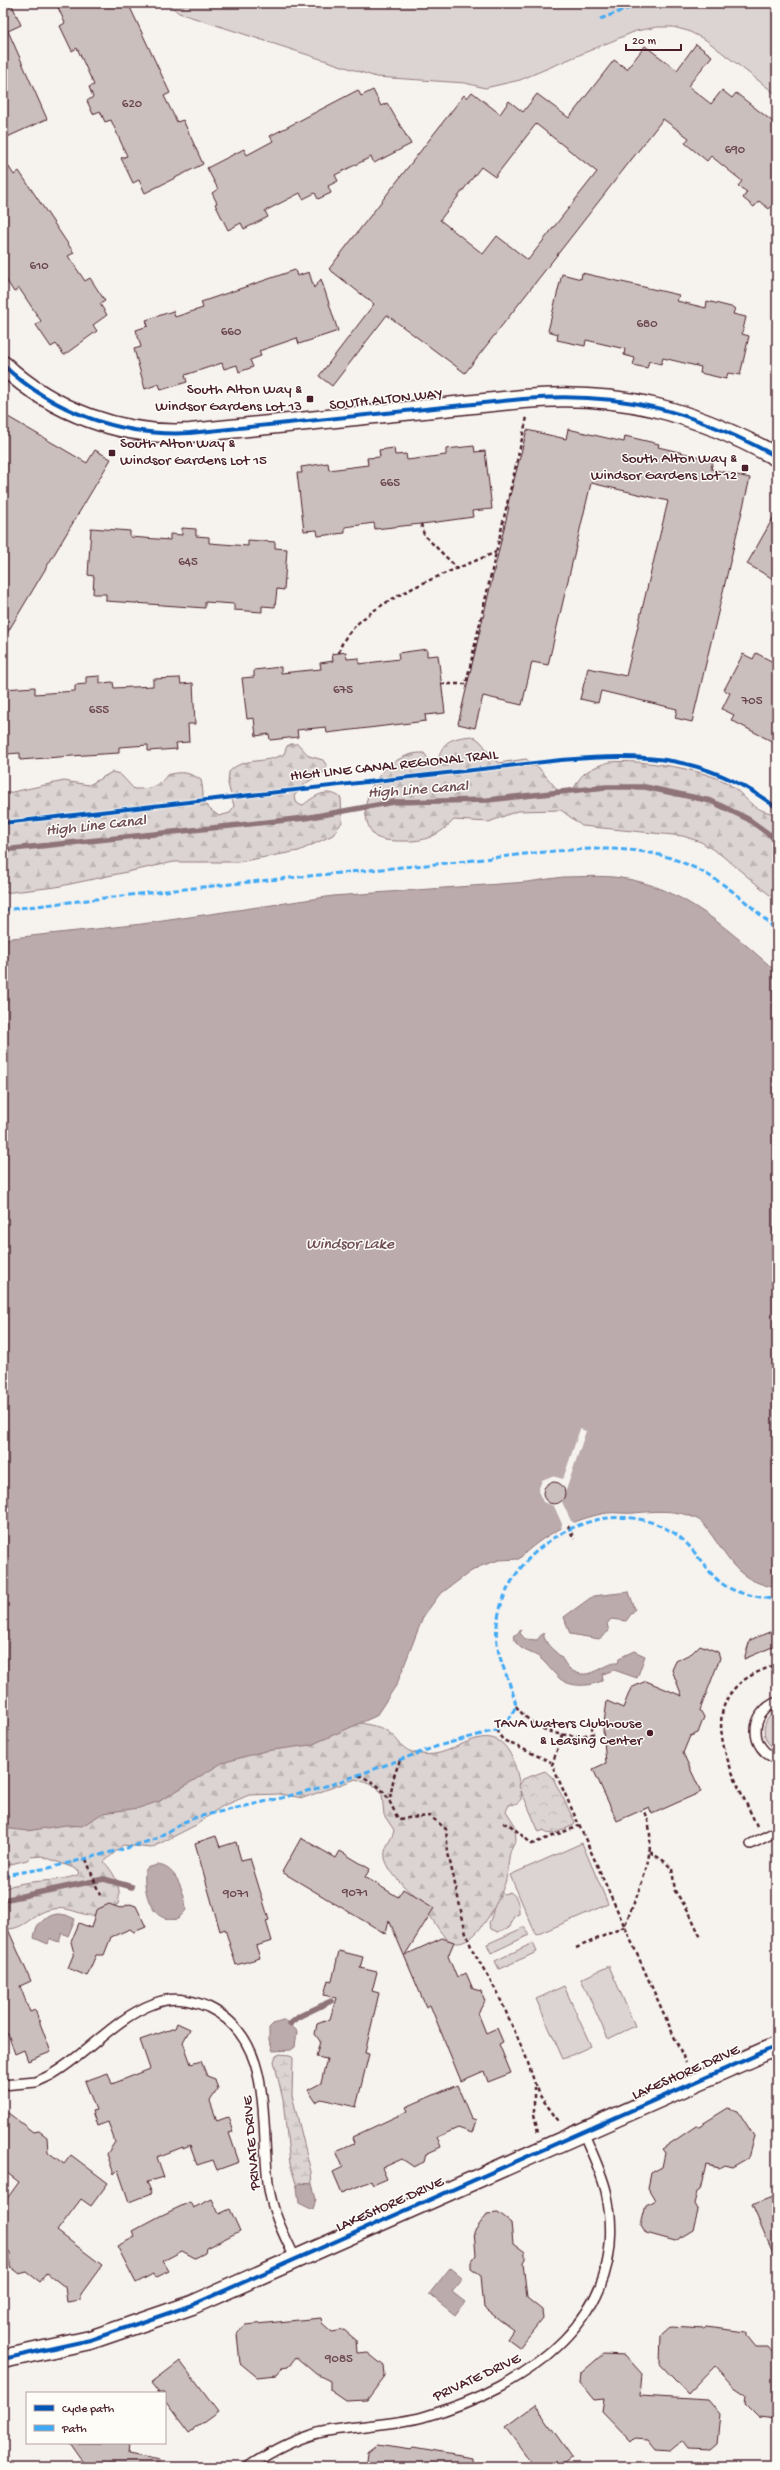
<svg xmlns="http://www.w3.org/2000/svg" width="780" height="2470" font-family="'Gochi Hand',sans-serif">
<defs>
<pattern id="forest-firs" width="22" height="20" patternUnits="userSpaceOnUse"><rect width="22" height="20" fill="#dcd4d2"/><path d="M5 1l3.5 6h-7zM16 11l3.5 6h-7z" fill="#beb6b4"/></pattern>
<pattern id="wetland-marsh" width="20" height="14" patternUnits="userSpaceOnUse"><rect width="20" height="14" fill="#dcd4d2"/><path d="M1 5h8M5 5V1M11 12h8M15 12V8" fill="none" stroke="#beb6b4"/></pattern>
<pattern id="park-crowns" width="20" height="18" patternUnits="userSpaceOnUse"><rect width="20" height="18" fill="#dcd4d2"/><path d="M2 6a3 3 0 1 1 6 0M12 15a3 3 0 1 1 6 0" fill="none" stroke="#beb6b4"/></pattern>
</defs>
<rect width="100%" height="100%" fill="#f6f3ef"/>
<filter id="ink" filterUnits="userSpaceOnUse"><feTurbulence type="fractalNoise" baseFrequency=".025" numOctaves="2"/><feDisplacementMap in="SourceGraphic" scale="8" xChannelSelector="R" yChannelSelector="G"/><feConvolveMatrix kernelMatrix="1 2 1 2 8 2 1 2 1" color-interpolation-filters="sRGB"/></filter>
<g filter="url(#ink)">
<path fill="#dcd4d2" stroke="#937a7e" d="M167,3H777V95L706,40L688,31L673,27H657L636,31L520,80L485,88L465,83L376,77L179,13Z
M777,1711V1750C760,1742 760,1719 777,1711Z
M582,1843L608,1904L536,1935L510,1875Z
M498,1889L504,1894L510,1892C518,1897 519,1904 519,1914L514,1916L510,1927L498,1932L491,1929L489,1923C494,1913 494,1901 498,1889Z
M525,1927L529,1935L491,1953L487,1944Z
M533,1943L537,1952L499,1969L495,1961Z
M609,1966L635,2026L608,2039L581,1979Z
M564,1986L591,2046L563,2059L536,1999Z"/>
<path fill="url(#forest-firs)" stroke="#937a7e" d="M472,736C487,742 486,756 499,763L526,759L539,768L561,794C579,790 574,782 585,773C590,769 604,763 610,762C639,759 705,769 729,784C748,797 749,810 777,814V901L720,854L701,842L683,836L582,826L561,810L517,811L489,822L454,820C439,835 426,842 403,841C394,841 384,841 376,837C372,834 368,826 367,821C358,790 392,751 424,753L432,764L438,763C441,741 451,738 472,736Z
M291,744H298L309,756L323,760L327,766L324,772L306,783L294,796L297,803L302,806C314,796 327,787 341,798L342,822L333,835L299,851L238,862H174L56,887L3,893V794L64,781L89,785L112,772L120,774L134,789C149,789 158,788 167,775C180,771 190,772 201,780C206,801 197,801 219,816L230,813L234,806L228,784L229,772C244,756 263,765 284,754L287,746Z
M355,1721C365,1725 378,1725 387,1731C401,1740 399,1751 421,1754C440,1757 453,1747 470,1741C511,1725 516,1768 522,1796C520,1803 516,1804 509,1805L506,1811L515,1825L516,1840C506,1853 510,1868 505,1883C499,1901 473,1954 450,1941C439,1935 429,1910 417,1899C407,1889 382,1868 385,1852C386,1844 393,1838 394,1830L384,1815L382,1794L377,1787L356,1779L303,1798L279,1794L249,1795L221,1807L196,1825L151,1848L123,1845L104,1862C115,1874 122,1887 118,1904C86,1928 80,1905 53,1909C32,1912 26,1931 3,1929V1889C27,1878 52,1884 78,1875L79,1870L42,1856L31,1857L27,1860L3,1866V1814L198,1764Z"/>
<path fill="url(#wetland-marsh)" stroke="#937a7e" d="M280,2054L290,2055L293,2058L292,2095L311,2172L312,2184L300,2183L297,2187L290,2164L283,2100L274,2061L276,2056Z"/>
<path fill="url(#park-crowns)" stroke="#937a7e" d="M545,1771L553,1778L575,1822L574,1825L553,1834L546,1833L544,1830L539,1832L519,1786L523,1779Z"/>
<path fill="#bbabac" stroke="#8e7378" d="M563,877C582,877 602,875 621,878C683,886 732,933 777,972V1588C740,1581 733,1566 713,1537C708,1531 704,1522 697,1519C676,1509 656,1511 634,1513C625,1514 616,1512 607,1513C575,1518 541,1536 519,1559L499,1560L481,1566L470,1572L439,1595L423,1617L397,1684L376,1716L311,1745L265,1751L222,1763L160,1801L139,1808L103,1813L82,1826L66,1825L27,1831L3,1828V939L142,924L333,896L527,882Z
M629,1592L635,1609L626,1621L611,1619L607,1624L609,1631L599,1639L570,1634L564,1617L593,1596Z
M521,1630L520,1633L525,1639L537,1640L543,1633C546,1646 552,1648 561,1657C564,1661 566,1666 570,1669C589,1684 606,1661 618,1663L619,1658L634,1651L645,1656L637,1678L614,1670L603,1674L602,1681C587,1687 567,1688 556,1675C550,1669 545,1662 539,1657C529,1651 516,1650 514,1636Z
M157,1865C176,1866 185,1892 186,1910L178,1919C151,1924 143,1892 145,1871L147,1868Z
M57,1914L66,1915L75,1919L68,1936L62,1933L59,1942L50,1939L48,1944L34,1938C35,1925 45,1916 57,1914Z
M286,2020L297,2031L295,2047L291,2050L273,2051L269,2040V2028L273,2024Z
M299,2183L312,2184L316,2198L313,2210L299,2203L297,2187Z
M450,2268L463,2279L452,2292L465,2302L455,2315L429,2294Z"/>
<path fill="#f6f3ef" d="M580,1429L586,1431L562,1502L571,1521L575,1523L561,1529L562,1524L554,1506L543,1502L538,1491L542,1480L552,1476L563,1479Z"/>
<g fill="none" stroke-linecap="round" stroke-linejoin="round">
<path stroke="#8e7378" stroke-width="5.5" d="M3,850L305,818L394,802L488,800L606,787H645L711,801L748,819L777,840
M3,1900L104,1879L132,1887
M290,2024L300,2016L331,2001"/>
</g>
<path fill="#cbbfbe" stroke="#4a1f2b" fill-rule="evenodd" d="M3,3H11L21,25L8,31L47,119L3,139Z
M56,3H128L170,93L164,96L177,122L183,120L203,164L145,193L139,180L133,183L121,158L127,156L111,120L105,122L100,111L93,114L87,101L93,97L89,87L94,85L77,48L72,51L60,26L65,23Z
M696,44L712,56L688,86L711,104L722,90L732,98L736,93L777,125V199L769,209L759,201L754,207L743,198L747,192L738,186L742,181L711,156L707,161L685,143L689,138L663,119L465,373L387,315L332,386L319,376L374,304L329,269L464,95L467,98L472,92L500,114L509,101L523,112L537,94L569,118L614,60L627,69L645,46L677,70ZM536,124L597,172L528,260L497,236L483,254L440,220L481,167L495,177Z
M358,90L361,96L373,90L381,106L387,103L411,144L374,163L371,157L335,175L338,181L328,186L331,193L318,199L315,193L303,199L300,193L265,211L268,217L244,229L241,223L228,230L215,204L217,203L212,193L218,189L207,168L244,149L247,155L273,141L270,136Z
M3,158L14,175L19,171L74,253L68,256L85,281L90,278L105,301L100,304L107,315L93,325L97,331L64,355L56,344L51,347L36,325L41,321L19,288L14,292L3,275Z
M295,270L297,276L309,272L314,288L321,279L338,331L299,344L297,338L259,351L261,356L250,360L253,367L239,372L237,365L224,369L222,363L185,375L187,382L161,390L159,384L145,389L134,349L141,347L136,330L148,326L146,320L173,311L175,317L203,308L201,302Z
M582,273L679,295L677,301L706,308L707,301L735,308L733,314L746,317L742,334L749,336L740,375L728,373L726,379L700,373L701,367L663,358L661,364L649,361L647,368L633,365L635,358L624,355L625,349L586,340L585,346L557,340L558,334L548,331L562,274L581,279Z
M3,414L87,463L95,450L111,459L3,640Z
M568,429L624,442L625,436L659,444L658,447L713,460L711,469L750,478L692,722L675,718L677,709L601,691L598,703L580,699L588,668L626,676L668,501L591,483L548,665L532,662L522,705L483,696L475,728L458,724L509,507H507L527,430L566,439Z
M474,446L475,452L485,451L492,509L472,511L473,517L430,523L375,529L374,523L345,527V533L318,536L317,530L304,531L297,473H302L301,467L328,463L329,470L368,465L367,458L380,457L379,450L394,448L395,455L406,454L407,460L446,455V449Z
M777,511V581L747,564Z
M91,528L130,531V537L170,540V534L182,535V528L196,529V536L209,537V543L248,546V540L275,542V548L287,549L284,590L277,589L275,607L262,606V612L234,610V604L205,602V608L106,601V594H93L94,576L88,575Z
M427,649V656L438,655L445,713L425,715L426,721L327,733L326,727L297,730L298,737L270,740L269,734L256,736L254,718L247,719L242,678L254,677V670L281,667V673L321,669L320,663L333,661L332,654L346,652L347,659L359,658V664L399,659L398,653Z
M756,653L777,664V744L731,720L734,715L722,709L730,693L724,690L743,654L753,659Z
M100,676V683L113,682L114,688L153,686V679L180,678L181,684L193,683L195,724H188L189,742L176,743L177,749L148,751V745L119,747V753L85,755L20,760V753L7,754L6,736L3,737V689L35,687V694L75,691V685L86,684V677Z
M543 1493a11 11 0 1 1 22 0a11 11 0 1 1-22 0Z
M777,1629V1645L744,1659L750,1640Z
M700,1645L718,1652L720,1658L700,1710L704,1717L698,1733L690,1736L683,1753L701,1792L652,1814L649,1807L617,1821L593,1769L606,1763L603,1730L607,1701L623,1708L631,1688L646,1681L682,1696L672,1670L676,1661L692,1653Z
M216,1836L220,1847L236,1842L241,1860L250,1858L269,1920L266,1921L272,1941L256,1946L260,1958L236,1965L225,1929L220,1931L195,1843Z
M301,1838L336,1858L340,1851L370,1869L365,1877L398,1897L403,1889L434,1908L405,1955L442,1938L454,1942L448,1956L457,1978L466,1973L473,1989L481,1991L485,2001L478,2013L486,2033L497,2028L503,2042L499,2044L511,2073L488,2082L484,2071L461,2081L430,2005L426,2007L389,1920L386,1934L282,1872Z
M109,1904L120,1908L130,1904L136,1906L146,1927L134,1932L130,1929L111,1937L104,1955H96L87,1976L68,1968L74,1953L71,1942L79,1923L91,1928L96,1910Z
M3,1918L31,1981L20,1986L30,2012L35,2010L51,2052L28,2061L24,2050L15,2054L8,2034L3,2036Z
M339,1951L363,1957L360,1968L377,1972L372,1991L379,1993L365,2053L369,2054L356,2107L321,2099L316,2102L308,2090L321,2083L327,2059L316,2057L320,2041L315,2034L317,2024L330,2019L336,1998L324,1995L328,1980L332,1981Z
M177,2023L190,2029L183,2042L191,2064L201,2061L207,2076L215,2079L218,2089L210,2101L217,2121L228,2117L233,2132L229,2133L239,2162L217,2170L213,2160L197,2165L190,2146L183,2149V2147L157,2157L164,2177L147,2182L152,2193L129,2202L118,2170L114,2174L107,2154L115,2142L108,2122L97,2126L92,2111L96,2110L85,2081L108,2073L112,2084L150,2069L140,2040L175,2028Z
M457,2085L471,2118L476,2120L472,2133L458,2128L437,2137L441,2147L426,2154L424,2162L414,2167L402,2159L382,2168L387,2179L373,2185L371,2181L342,2193L333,2172L343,2167L336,2151L354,2143L352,2137L408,2111L406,2107Z
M728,2108L738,2111L754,2136L748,2158L732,2167L724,2165L719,2168L706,2165L700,2190L697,2192L694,2204L698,2211L693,2230L675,2241L646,2233L641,2225L646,2205L655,2200L648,2188L651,2173L662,2167L665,2153L662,2149L696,2126H699Z
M3,2109L33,2132L39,2131L47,2137L48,2152L64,2164L71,2155L108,2183L91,2206L81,2199L57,2231L102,2265L81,2294V2300L67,2302L65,2287L47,2273L40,2282L27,2272L19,2274L10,2267V2253L3,2247V2204L19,2182L3,2170Z
M777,2195V2262L752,2205Z
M212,2199L219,2214L230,2209L240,2231L206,2248L205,2253L195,2258L182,2251L163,2261L169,2271L155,2278L153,2274L136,2283L117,2246L135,2237L132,2231L160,2216L190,2202L193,2208Z
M498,2213L511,2223L513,2243L525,2252V2259L523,2262L527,2298L542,2310L543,2318L519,2348L507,2339L513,2330L484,2308L481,2276L471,2269V2262L476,2255L474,2232L487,2214Z
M321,2318L322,2323L332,2332L344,2330L356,2340L357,2354L368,2353L384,2366L385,2376L367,2400L346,2401L330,2390V2381L316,2374L296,2357L288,2367L282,2368L276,2375L257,2377L240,2363L237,2334L245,2325Z
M670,2327L704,2329L706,2327L747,2332V2336L756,2347H768L777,2358V2419L758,2417L745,2404L746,2395L733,2386L715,2366L688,2394L660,2364L661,2335Z
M603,2354L625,2355L642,2374L640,2396L708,2400L720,2414L717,2444L710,2450L688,2449L682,2441L671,2450L656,2449L648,2439L635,2438L631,2442L602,2412L604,2399L594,2400L580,2383L581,2373Z
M180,2361L218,2412L189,2433L165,2401V2393H159L151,2383Z
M535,2405L572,2457L558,2467H535L505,2427Z
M70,2443H129L128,2454L160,2460L159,2467H90L82,2460Z
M377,2445L411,2450L413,2448L472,2458V2467H366L368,2452Z"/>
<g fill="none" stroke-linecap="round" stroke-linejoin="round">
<defs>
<path id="service" d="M777,1702C749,1713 749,1749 777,1759
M751,1844L777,1831
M3,2085L36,2082L49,2076C86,2056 113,2019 153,2004C172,1996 189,1999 208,2007C277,2040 259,2128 269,2189C273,2214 285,2237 296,2260
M248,2467C270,2452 292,2440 318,2433C353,2425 389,2426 423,2417C528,2387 634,2316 606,2191C601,2171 591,2151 583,2132"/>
<path id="minor" d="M3,365C53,412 122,437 190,433L523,399C621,391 691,410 777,457
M3,2359L90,2340L192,2305L777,2046"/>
</defs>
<use href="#service" stroke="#4a1f2b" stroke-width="12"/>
<use href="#minor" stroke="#4a1f2b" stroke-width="21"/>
<path stroke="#4a1f2b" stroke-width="2.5" stroke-dasharray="4 3" stroke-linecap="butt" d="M421,524L424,535L458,569
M339,653C348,606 456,570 496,552
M441,684H466L527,417
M568,1526L574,1539
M516,1706C535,1732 562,1739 593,1734L592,1727
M496,1730L503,1740L551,1762
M562,1735L552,1765L686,2063
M358,1775C384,1785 387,1796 398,1819L430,1816L446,1829L448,1853L466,1933L472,1949L498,1994L526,2057L538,2093L560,2123
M390,1798L394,1776L400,1760
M503,1823L511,1826L532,1844L579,1826
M757,1826C730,1768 683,1692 777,1665
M650,1852L664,1861L672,1869L675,1891L689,1912L701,1938
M86,1859L101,1898
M576,1948L624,1927C639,1890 661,1848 644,1809
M534,2087V2115L538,2133"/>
<use href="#service" stroke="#fdfcf7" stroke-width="9"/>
<use href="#minor" stroke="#fdfcf7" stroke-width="18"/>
<path stroke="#3fa9f5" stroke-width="3" stroke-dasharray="6 3" stroke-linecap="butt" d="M600,19L632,7L654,3
M3,910C151,892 299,876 448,863C509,857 601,840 660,855C707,867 743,897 777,931
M3,1875L49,1868L127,1848L155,1839L184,1822L197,1817L281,1798L333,1784L438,1746L496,1730L508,1721L516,1706C511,1678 493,1656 497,1625C505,1549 598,1492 667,1529C693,1542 700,1565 720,1582C735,1595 758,1596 777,1600"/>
<defs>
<path id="cycleway" d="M3,365C53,412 122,437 190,433L523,399C621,391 691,410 777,457
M3,823L561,760C646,753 707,755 777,808
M3,2359L90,2340L192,2305L777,2046"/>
</defs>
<use href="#cycleway" stroke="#fdfcf7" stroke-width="6"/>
<use href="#cycleway" stroke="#0057b8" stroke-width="4"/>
</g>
</g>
<g fill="#4a1f2b" stroke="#fdfcf7" stroke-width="1.5">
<rect x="306" y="395" width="8" height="8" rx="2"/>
<rect x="108" y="449" width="8" height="8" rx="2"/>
<rect x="741" y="464" width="8" height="8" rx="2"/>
<circle cx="650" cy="1733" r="4"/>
</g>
<g text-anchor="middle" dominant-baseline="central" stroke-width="3" stroke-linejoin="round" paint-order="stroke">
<g font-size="13" fill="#6a4750">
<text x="132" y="104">620</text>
<text x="735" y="150">690</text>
<text x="39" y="266">610</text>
<text x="647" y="324">680</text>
<text x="231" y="332">660</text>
<text x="390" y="483">665</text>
<text x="188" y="562">645</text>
<text x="343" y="690">675</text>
<text x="752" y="701">705</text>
<text x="99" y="710">655</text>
<text x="355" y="1893">9071</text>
<text x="236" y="1894">9071</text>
<text x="339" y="2359">9085</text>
</g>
<g font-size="15" fill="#4a1f2b" stroke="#fdfcf7" text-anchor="end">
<text x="302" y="390">South Alton Way &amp;<tspan x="302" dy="17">Windsor Gardens Lot 13</tspan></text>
<text x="120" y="444" text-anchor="start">South Alton Way &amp;<tspan x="120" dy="17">Windsor Gardens Lot 15</tspan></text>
<text x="737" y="459">South Alton Way &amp;<tspan x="737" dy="17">Windsor Gardens Lot 12</tspan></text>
<text x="642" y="1724">TAVA Waters Clubhouse<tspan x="642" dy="17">&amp; Leasing Center</tspan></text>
</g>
<g font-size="15" fill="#4a1f2b" stroke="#fdfcf7">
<text transform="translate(386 400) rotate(-6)">SOUTH ALTON WAY</text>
<text transform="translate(394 766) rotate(-6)">HIGH LINE CANAL REGIONAL TRAIL</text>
<text transform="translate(686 2073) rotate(-24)">LAKESHORE DRIVE</text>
<text transform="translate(252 2143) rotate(-95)">PRIVATE DRIVE</text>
<text transform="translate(390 2205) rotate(-24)">LAKESHORE DRIVE</text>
<text transform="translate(477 2378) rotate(-25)">PRIVATE DRIVE</text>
</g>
<g font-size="16" font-style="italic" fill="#725058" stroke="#fdfcf7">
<text transform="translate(418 791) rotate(-4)">High Line Canal</text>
<text transform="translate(96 827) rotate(-6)">High Line Canal</text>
<text x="350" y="1245">Windsor Lake</text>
</g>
</g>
<rect width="780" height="2470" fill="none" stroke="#fdfcf7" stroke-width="16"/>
<rect x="8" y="8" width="764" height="2454" fill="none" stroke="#4a1f2b" stroke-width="1.5" filter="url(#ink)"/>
<rect x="26" y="2392" width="140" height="52" fill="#fdfcf7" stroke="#b5a4a5"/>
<rect x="34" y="2405" width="20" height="6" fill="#0057b8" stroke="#b5a4a5"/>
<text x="62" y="2412" font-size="12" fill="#4a1f2b">Cycle path</text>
<rect x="34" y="2425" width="20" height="6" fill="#3fa9f5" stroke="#b5a4a5"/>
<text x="62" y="2432" font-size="12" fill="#4a1f2b">Path</text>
<path d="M626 44v6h55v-6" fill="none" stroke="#4a1f2b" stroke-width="2"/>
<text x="632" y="44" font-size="12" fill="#4a1f2b" stroke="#fdfcf7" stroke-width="3" paint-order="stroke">20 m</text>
</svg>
